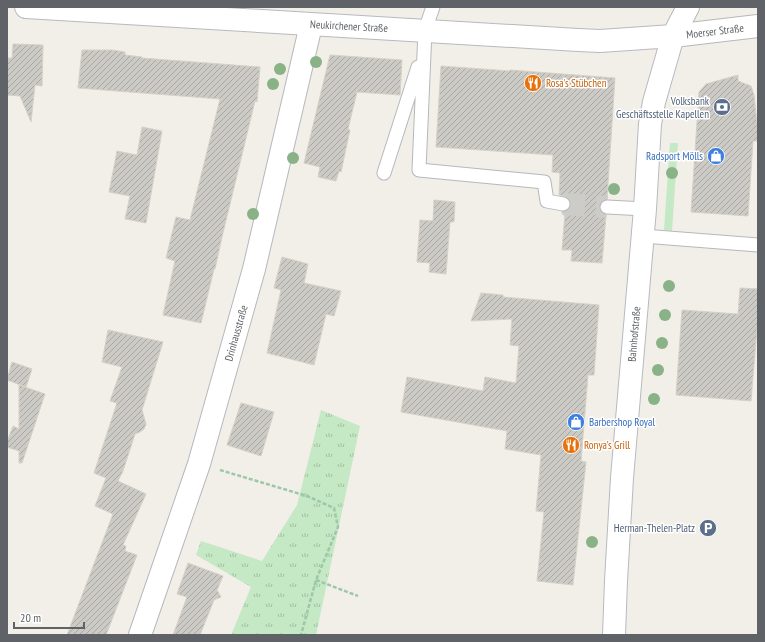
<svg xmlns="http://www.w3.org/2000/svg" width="765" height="642" font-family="'PT Sans Narrow',sans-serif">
<defs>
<pattern id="park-tufts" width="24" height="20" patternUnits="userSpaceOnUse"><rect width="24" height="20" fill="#c5e8c5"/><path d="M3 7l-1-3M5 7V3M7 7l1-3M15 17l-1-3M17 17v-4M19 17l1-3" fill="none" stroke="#a3c0a4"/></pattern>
<pattern id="building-hatch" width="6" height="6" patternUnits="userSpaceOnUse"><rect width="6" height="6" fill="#cccac5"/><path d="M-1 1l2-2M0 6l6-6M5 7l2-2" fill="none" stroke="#a9a8a4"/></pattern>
</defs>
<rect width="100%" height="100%" fill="#f1efe8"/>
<path fill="#c5e8c5" d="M670,143H678L672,231L664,230Z"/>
<path fill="url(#park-tufts)" d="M321,410L360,426L316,635H231L251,587L196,555L201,541L262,561L297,505Z"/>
<path fill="url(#building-hatch)" stroke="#d6d1c6" d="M13,44L43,45L42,86L35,85L31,122L20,96L7,95V58H12Z
M82,50H112L125,52V55L142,57V58L260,67L257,102L255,101L222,237L215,269H214L201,323L163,315L175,261L166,258L176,217L190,220L220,99L78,88Z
M330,55L402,60L400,95L357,92L348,129L350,130L341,172L339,171L336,181L318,177L320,167L304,163Z
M441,66L510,71V70L615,78L607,199L603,200L599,206L600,211L606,215L602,263L571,261L572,250H562L565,213L561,212L569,209L571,206V202L565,196L559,195L560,173L552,172L553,155L436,147Z
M738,75V81L751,86L754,95L758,133V141H753L748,216L691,212L699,92L706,84Z
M142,127L162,131L146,223L125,219L130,196L109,192L117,151L137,155Z
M434,200L455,202L454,222H450L446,274L429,272L430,263L417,262L420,220L433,221Z
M282,257L308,264L304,283L341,291L334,316L326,314L314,365L267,353L281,290L274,288Z
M740,288L758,289V329H757L751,401L676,395L682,310L738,314Z
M481,293L503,295V297L599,305L594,375H588L581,461L586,462L573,585L537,581L544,512L536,511L541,455L505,449L507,431L401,412L407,377L483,391L485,377L516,383L519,346L510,345L512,319L471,321Z
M108,330L163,342L142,410L146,424L144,429L140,432L135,434L123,471L118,481L146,494L123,545L126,546L125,551L137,555L106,635H67L113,514L95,506L106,478L94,473L117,403L110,401L122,367L102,362Z
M12,362L32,369L26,387L7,380Z
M19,385L45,394L22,463H19V451L7,447V442L13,426L19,429Z
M241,403L274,412L261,456L227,445Z
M188,563L223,576L217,590L221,597L214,600L200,635H173L187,597L177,594Z"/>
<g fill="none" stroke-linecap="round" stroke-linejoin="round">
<path stroke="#ccccc8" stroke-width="22" stroke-dasharray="22 11" stroke-linecap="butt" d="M563,204L607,207"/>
<defs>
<path id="service" d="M433,7L425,30L419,170L544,182L547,201L563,204
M384,173L418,67
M607,207L645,209
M643,236L758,245"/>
<path id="minor" d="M140,635L199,464L254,269L311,25"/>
<path id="tertiary" d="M673,36L758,26
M673,36L688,7"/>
<path id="secondary" d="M26,7L578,40L600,41L673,36L654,102L650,124L645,209L622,478L616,581L614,635"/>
</defs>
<use href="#service" stroke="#b5b8bc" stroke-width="15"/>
<use href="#minor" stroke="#b5b8bc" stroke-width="24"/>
<use href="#tertiary" stroke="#b5b8bc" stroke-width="24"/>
<use href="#secondary" stroke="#b6babf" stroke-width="24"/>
<path stroke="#9cc7a9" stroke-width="2.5" stroke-dasharray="4 2" stroke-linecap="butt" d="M220,470L307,496L334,508L338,527L316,580L301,635
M316,580L358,596"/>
<use href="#service" stroke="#fff" stroke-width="13"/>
<use href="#minor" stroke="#fff" stroke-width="22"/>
<use href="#tertiary" stroke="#fff" stroke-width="22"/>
<use href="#secondary" stroke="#fff" stroke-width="22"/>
</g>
<g fill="#89b387">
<circle cx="316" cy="62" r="6"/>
<circle cx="280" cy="69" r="6"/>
<circle cx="273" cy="84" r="6"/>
<circle cx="293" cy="158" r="6"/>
<circle cx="672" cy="173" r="6"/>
<circle cx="614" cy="189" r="6"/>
<circle cx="253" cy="214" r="6"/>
<circle cx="669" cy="286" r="6"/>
<circle cx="665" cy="315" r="6"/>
<circle cx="662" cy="343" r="6"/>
<circle cx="658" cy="370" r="6"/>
<circle cx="654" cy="399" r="6"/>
<circle cx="592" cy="542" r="6"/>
</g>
<defs>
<symbol id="restaurant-disc" viewBox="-11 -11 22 22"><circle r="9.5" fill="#e8710a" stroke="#fff"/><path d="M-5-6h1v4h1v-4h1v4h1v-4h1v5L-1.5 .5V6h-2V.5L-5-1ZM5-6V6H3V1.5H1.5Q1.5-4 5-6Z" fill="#fff"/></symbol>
<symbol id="bank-disc" viewBox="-11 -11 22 22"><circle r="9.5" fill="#5c6f8a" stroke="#fff"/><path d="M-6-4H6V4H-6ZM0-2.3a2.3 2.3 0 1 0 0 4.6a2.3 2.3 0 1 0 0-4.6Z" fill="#fff"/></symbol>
<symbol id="shop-disc" viewBox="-11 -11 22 22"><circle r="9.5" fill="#3f7fe0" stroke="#fff"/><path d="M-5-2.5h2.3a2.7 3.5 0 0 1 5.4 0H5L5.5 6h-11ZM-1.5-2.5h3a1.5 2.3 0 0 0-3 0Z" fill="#fff"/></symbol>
<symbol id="parking-disc" viewBox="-11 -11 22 22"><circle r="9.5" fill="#5c6f8a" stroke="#fff"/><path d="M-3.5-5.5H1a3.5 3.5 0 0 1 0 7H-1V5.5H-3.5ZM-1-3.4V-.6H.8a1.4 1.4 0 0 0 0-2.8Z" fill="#fff"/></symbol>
</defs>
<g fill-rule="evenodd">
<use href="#restaurant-disc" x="523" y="73" width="20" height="20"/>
<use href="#bank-disc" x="712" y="97" width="20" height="20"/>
<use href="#shop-disc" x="706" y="146" width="20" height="20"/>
<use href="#shop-disc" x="566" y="412" width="20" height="20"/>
<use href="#restaurant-disc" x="561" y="435" width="20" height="20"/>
<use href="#parking-disc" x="698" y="518" width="20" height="20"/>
</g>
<g text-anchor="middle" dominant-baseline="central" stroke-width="3" stroke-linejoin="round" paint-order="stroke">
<g font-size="11" fill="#5f6368" stroke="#fff">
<text transform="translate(349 26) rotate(3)">Neukirchener Straße</text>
<text transform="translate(715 31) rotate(-7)">Moerser Straße</text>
<text transform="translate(236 333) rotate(-74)">Drinhausstraße</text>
<text transform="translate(634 334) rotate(-85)">Bahnhofstraße</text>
</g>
<g font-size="11" fill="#c56008" stroke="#fff" text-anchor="start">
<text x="546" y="83">Rosa's Stübchen</text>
<text x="584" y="445">Ronya’s Grill</text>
</g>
<g font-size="11" fill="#4e5e75" stroke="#fff" text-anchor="end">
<text x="709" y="101">Volksbank<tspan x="709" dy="13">Geschäftsstelle Kapellen</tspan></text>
<text x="695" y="528">Herman-Thelen-Platz</text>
</g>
<g font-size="11" fill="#366cbe" stroke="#fff" text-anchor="end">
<text x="703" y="156">Radsport Mölls</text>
<text x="589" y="422" text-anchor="start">Barbershop Royal</text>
</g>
</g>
<rect width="765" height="642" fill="none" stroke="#5f6368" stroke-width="16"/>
<path d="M14 622v6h70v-6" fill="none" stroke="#5f6368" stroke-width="2"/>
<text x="20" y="622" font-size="12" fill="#5f6368" stroke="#ffffff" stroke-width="3" paint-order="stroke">20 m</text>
</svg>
